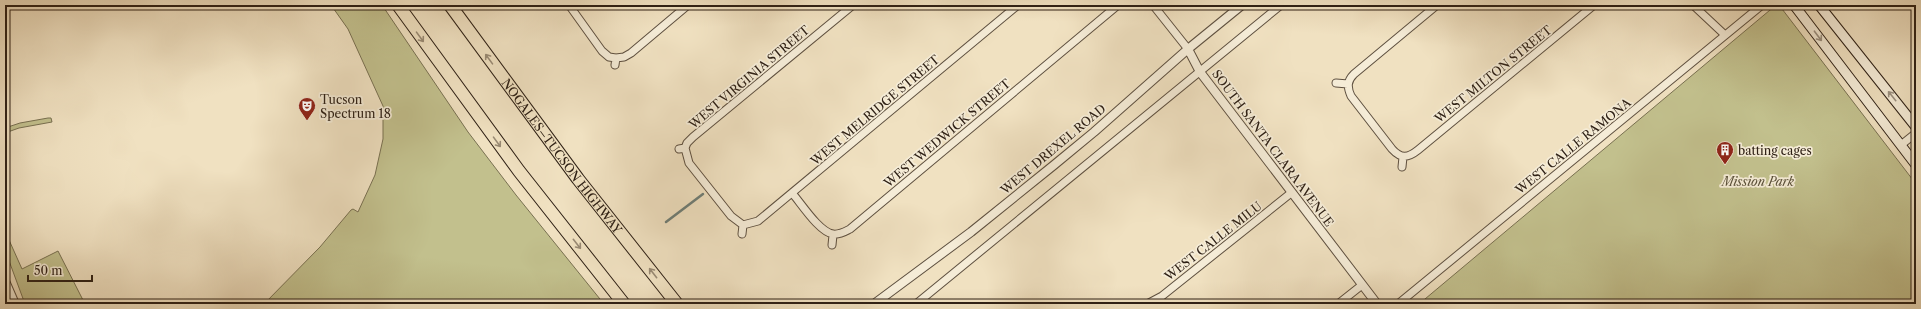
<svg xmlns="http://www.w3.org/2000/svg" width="1921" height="309" font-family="'Libre Caslon Text',serif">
<rect width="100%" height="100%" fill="#f0e1c1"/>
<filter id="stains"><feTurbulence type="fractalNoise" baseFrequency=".005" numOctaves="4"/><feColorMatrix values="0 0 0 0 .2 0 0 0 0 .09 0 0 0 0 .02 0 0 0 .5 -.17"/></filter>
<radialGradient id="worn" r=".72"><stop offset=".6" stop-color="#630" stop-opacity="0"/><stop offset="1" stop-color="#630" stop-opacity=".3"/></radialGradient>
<path fill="#c2c08d" stroke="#787051" d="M331,5H382L468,132L516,195L604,304H264L320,247L351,210L353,209L358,212L375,175L383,139V106L348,29Z
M1776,5H1779L1916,184V304H1419Z
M48,118H51L52,122L19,128L5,133V128L20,123Z
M5,231L22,269L58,251L85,304H25L5,250Z"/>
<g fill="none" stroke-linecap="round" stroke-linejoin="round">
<path stroke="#6f7e77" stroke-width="2.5" d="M666,222L703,194"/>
<defs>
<path id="minor" d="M569,5L602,51L609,57L616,58L615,65
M1153,5L1188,49
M1437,5L1354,74C1347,81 1347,87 1351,96L1392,149C1401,159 1408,158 1418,150L1594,5
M1693,5L1725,35
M616,58L624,57L631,53L688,5
M1336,83L1348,84
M1901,145L1916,133
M685,148L689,163L731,216L743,225
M679,149L685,148L687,143L693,137L853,5
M1402,167L1403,157
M792,193C801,203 819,232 833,234C839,235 844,232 850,229L1118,5
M743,225L758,221L1018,5
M742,234L743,225
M832,245L833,235
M916,304L1281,5
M1147,304L1162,296L1291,193
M1338,304L1362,285
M1398,304L1762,5"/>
<path id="tertiary" d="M1188,49L1200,72L1377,304
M5,281L15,304
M874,304L971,232L1054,165L1094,132L1188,49L1242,5"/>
<path id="secondary" d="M1794,5L1916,165
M1819,5L1916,127"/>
<g id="motorway">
<path d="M398,5L519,171L624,304"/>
<path id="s1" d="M450,5L578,179L677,304"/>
</g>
</defs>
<use href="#minor" stroke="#5e5040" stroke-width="9"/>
<use href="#tertiary" stroke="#5e5040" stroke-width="10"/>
<use href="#secondary" stroke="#2e2015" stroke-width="11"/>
<use href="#motorway" stroke="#2e2015" stroke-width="14"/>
<use href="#minor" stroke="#f5ecd7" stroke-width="7"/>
<use href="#tertiary" stroke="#f5ecd7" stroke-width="8"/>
<use href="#secondary" stroke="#f5ecd7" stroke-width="9"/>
<use href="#motorway" stroke="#f0e1c1" stroke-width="12"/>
</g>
<defs><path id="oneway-shaft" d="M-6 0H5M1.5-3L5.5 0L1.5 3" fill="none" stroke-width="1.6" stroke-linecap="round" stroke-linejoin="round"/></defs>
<g stroke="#9b9080">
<use href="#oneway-shaft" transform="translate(1818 36) rotate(53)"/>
<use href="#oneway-shaft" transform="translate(1892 96) rotate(-129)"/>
</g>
<g stroke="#998a74">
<use href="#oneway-shaft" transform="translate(420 37) rotate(54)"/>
<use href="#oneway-shaft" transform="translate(489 59) rotate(-126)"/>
<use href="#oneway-shaft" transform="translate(497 142) rotate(54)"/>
<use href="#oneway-shaft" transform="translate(577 244) rotate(52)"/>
<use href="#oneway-shaft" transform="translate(653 273) rotate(-128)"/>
</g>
<defs>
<symbol id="theatre-pin" viewBox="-11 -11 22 30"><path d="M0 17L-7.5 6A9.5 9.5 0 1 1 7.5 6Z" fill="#8f2418" stroke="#f5ecd7"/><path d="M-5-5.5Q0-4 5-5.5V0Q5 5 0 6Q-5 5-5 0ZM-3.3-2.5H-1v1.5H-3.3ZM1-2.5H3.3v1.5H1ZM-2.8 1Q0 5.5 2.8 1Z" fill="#fff"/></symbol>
<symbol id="building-pin" viewBox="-11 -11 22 30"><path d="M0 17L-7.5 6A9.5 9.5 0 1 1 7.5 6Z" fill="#8f2418" stroke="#f5ecd7"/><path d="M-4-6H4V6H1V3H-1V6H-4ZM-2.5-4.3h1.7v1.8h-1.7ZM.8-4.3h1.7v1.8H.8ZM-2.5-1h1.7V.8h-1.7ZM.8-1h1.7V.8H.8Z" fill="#fff"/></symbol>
</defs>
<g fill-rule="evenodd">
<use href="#theatre-pin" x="297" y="96" width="20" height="27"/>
<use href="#building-pin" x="1715" y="140" width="20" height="27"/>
</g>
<g text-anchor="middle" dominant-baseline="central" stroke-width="3.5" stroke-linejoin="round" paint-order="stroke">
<g font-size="12" fill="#2e2015" stroke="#f5ecd7">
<text transform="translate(1493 74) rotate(-39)">WEST MILTON STREET</text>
<text transform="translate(749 77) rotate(-40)">WEST VIRGINIA STREET</text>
<text transform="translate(875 110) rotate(-40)">WEST MELRIDGE STREET</text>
<text transform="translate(947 133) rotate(-40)">WEST WEDWICK STREET</text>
<text transform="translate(1573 146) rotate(-39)">WEST CALLE RAMONA</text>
<text transform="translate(1273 148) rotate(53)">SOUTH SANTA CLARA AVENUE</text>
<text transform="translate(1053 149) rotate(-40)">WEST DREXEL ROAD</text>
<text stroke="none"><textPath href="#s1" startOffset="188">NOGALES–TUCSON HIGHWAY</textPath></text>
<text transform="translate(1213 241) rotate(-38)">WEST CALLE MILU</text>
</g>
<g font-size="12" fill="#2e2015" stroke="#f5ecd7" text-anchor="start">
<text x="320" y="99">Tucson<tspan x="320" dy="14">Spectrum 18</tspan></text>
<text x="1738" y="150">batting cages</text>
</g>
<g font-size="12" font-style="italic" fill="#5a5039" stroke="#f5ecd7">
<text x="1758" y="181">Mission Park</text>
</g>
</g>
<rect width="1921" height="309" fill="none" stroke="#f0e1c1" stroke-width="20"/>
<rect x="6" y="6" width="1909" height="297" fill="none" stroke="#2e2015" stroke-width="2"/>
<rect x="10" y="10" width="1901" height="289" fill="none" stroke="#2e2015"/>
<path d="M28 275v6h64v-6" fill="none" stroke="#2e2015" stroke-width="2"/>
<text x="34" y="275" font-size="12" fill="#2e2015" stroke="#f5ecd7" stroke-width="3" paint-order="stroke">50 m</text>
<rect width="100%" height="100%" filter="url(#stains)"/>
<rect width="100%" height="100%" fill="url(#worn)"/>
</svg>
